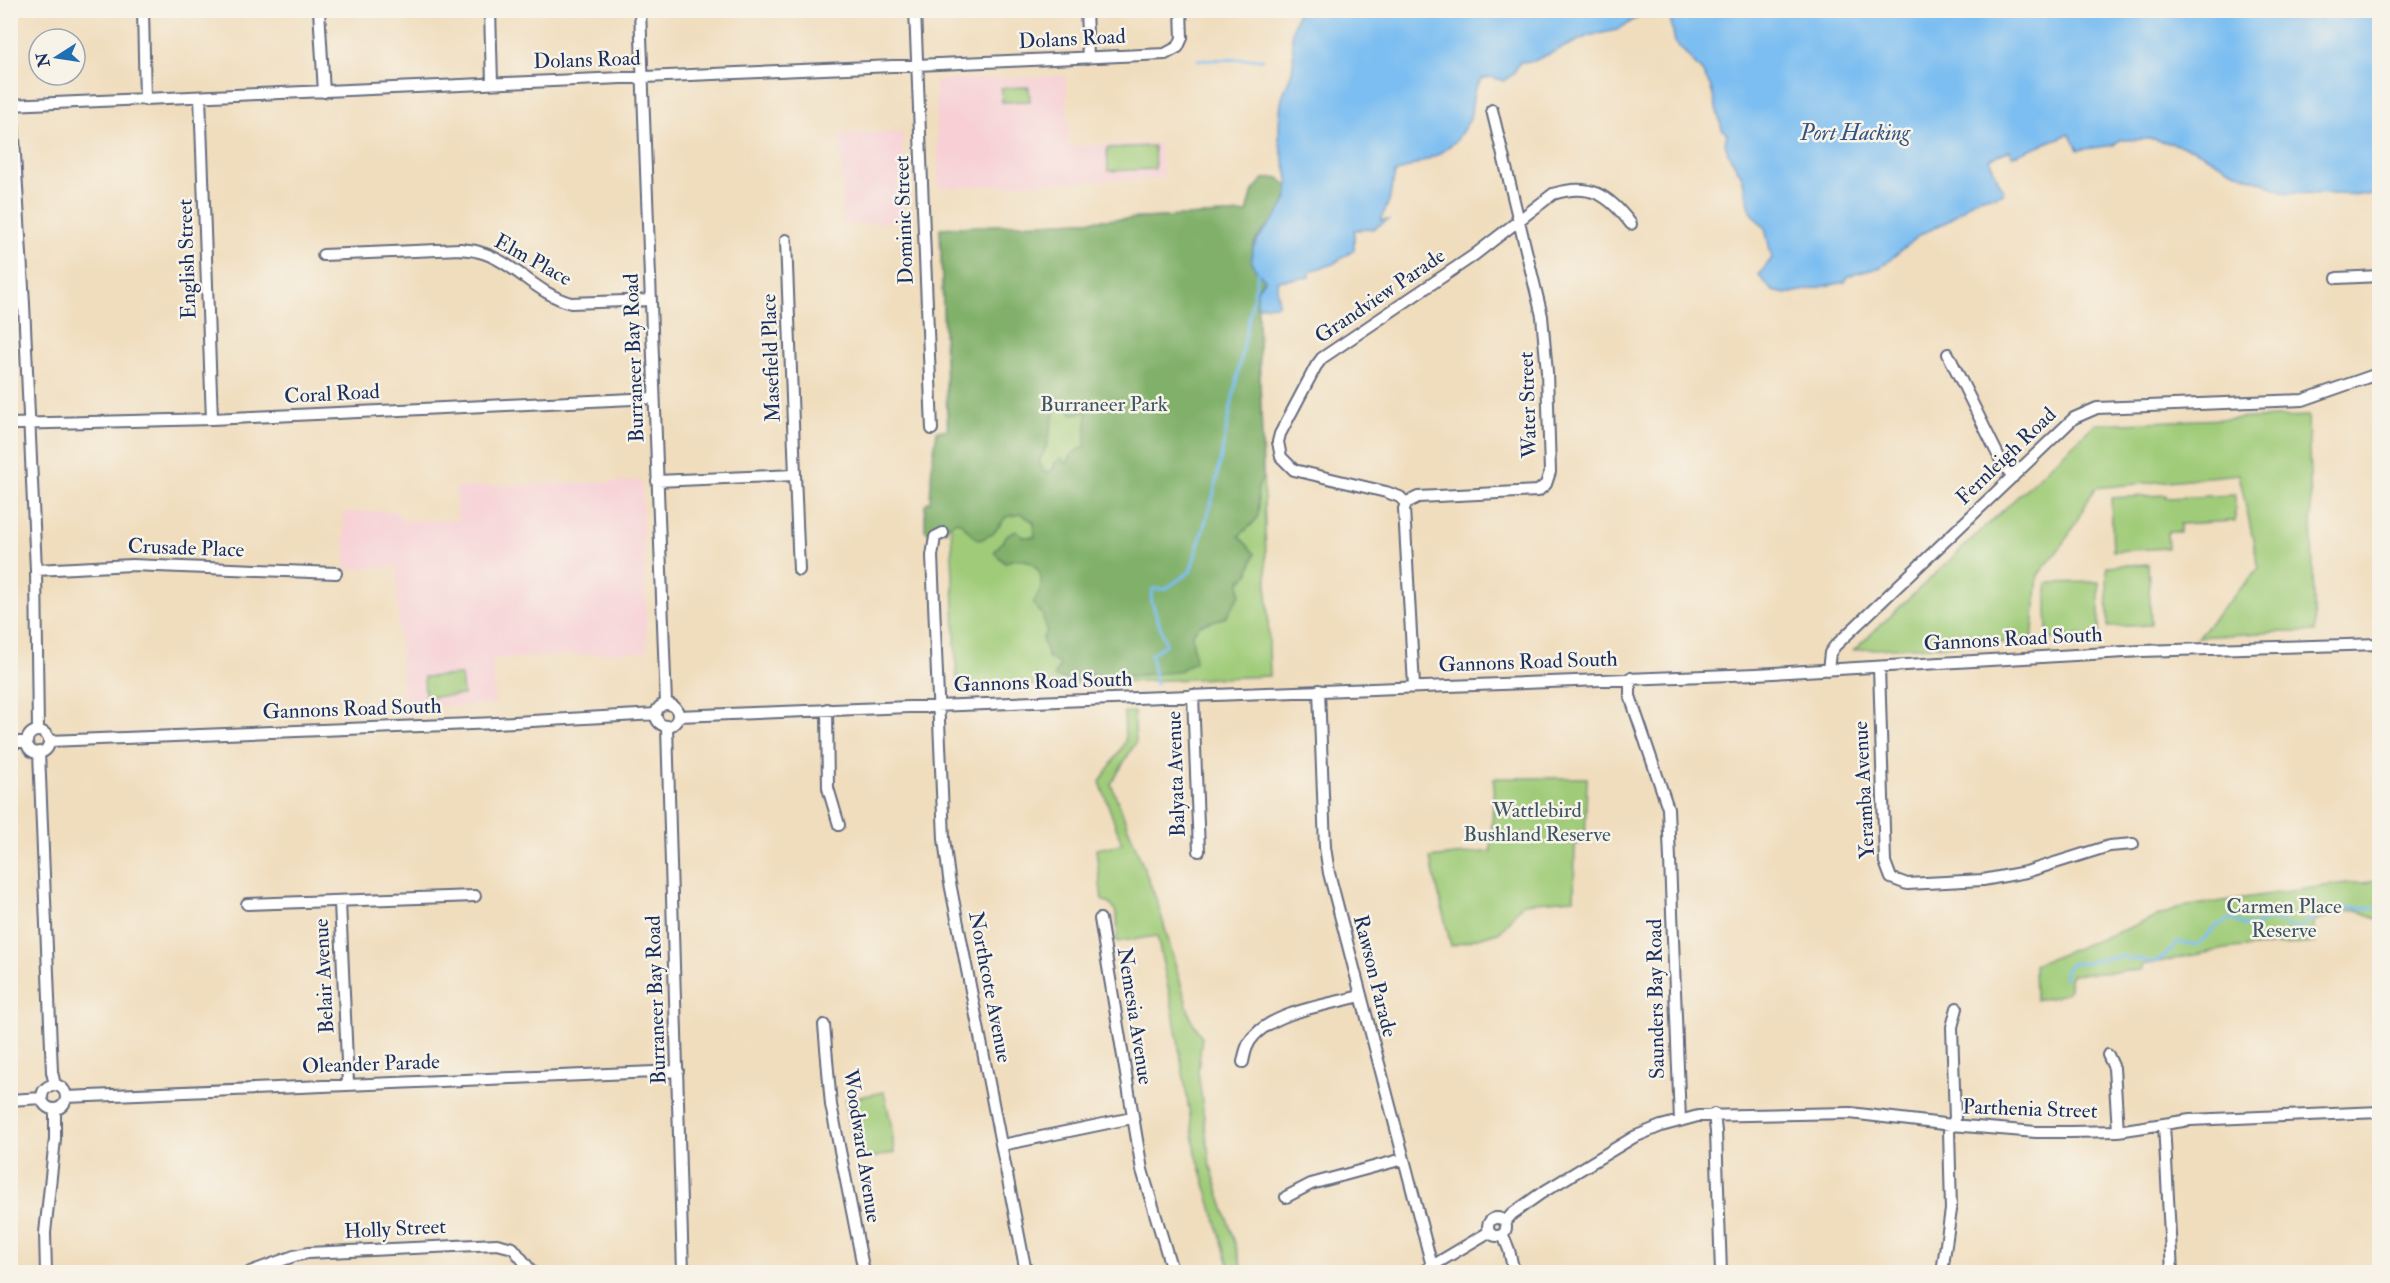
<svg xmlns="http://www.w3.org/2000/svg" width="2390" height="1283" font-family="'IM FELL Double Pica',serif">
<rect width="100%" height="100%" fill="#f7f3e8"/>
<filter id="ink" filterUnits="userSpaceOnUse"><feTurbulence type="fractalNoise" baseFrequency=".0167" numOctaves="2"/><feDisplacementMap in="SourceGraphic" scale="12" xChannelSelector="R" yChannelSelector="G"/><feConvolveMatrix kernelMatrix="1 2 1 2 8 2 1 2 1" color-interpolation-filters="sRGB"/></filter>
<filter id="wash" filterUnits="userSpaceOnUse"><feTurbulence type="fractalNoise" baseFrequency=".008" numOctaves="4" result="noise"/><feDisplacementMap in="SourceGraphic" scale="24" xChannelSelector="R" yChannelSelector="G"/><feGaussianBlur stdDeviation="1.35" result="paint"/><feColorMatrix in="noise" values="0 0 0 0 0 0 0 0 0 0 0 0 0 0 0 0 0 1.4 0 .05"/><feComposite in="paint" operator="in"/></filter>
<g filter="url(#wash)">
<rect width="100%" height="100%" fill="#f0ddbd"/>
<path fill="#f7cfd5" d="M1066,76L1069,146L1159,143L1164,178L939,188L935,80Z
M903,132L905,221L843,225L840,134Z
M642,481L647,651L493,659L495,704L403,708L396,567L346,569L343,512L395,511L403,521L457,520L456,487Z"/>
<path fill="#a0cc79" stroke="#5e7e6c" stroke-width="1.5" d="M1029,87L1030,101L1002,102L1001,88Z
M1154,146L1155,169L1108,171L1107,148Z
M1279,178L1286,201L1281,210L1257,290L1270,676L957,688L940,228L1247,213L1253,191L1263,179Z
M2308,416L2315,632H2278L2197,637L2259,568L2239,474L2095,488L2064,543L2038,575L2032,641L1854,650L2095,424Z
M2166,495V498L2235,495V521L2180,524V532H2167L2168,548L2113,551L2111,498Z
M2148,564L2151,625L2108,627L2107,566Z
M2099,582V635L2047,639V583Z
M461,675L463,695L425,697L424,677Z
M1124,712H1134L1136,742L1111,784L1158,904L1191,1019L1202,1037L1198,1071L1210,1164L1244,1272H1231L1196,1153L1173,1011L1157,936L1117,942C1117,924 1122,907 1102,900L1096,849L1122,844L1100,782L1125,742Z
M1494,778H1587L1585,843L1575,844L1574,899L1523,903L1501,931L1451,946L1430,858L1491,851Z
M2379,879V920L2358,910L2338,913L2314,921V943L2231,948L2142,965V970L2071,975L2068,992L2055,997L2035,1000L2034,965L2182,907L2346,883H2365Z
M884,1092L891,1123L894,1153L857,1161L845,1100Z"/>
<path fill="#80b069" stroke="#4e7064" stroke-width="1.5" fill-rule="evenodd" d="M1279,178L1289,187C1288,198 1284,207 1277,217C1272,223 1266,227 1260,234C1248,248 1250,268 1265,278L1257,290L1263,478C1252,493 1261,500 1258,515C1256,524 1245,529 1239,536L1255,554L1248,574L1240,582V595L1226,617L1200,625L1192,634L1195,662L1177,672L1104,678L1094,674C1084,682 1066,680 1054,677L1060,665L1048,657L1042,639L1047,631L1042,614L1033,604C1035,599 1040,592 1041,586C1044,564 1021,553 1005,563L994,552L1007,535L1016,531L1024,537H1035L1034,522L1021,514L1006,517L993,534L980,540C969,536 967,525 957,521L949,525L946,531L928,532L925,530V504L930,501L932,463L937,431L948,429L940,228L1247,213L1253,191L1263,179ZM1064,403L1072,414L1087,412L1085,447L1073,453L1066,464L1061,458L1054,464V469L1045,473L1039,462L1047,445L1055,409Z"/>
<path fill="#7bbef1" stroke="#4b76a8" stroke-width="1.5" d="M1298,11H2379V195L2287,193L2232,170L2194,149L2153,139L2119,140L2114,145L2078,150L2069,134L2012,156L2010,150L1989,159L2004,193L1996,196L1981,197L1974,200L1948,221L1920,235L1881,267L1848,276L1845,282L1786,294L1772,291L1759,275L1772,258L1765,228L1751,213L1742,177L1728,153L1725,143L1727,134L1722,129L1710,85L1703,73L1675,42L1670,17L1640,16L1617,30L1588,36L1534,61L1520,62L1513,74L1504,81L1491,77L1481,79L1474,91L1470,119L1456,141L1437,155L1395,173L1389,201L1381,220H1388L1373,229L1354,230V250L1333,264L1310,271V277L1277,281L1278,305L1257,306V290L1265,279C1226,250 1283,223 1288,194C1291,175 1280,155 1279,136C1279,122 1279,108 1283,95C1286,84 1292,76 1293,65C1295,54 1291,43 1292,33C1293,25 1296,18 1298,11Z"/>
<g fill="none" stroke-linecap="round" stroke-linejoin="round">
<path stroke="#7bbef1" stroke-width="3" d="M1198,60L1263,59
M1156,684L1151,654L1166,644L1151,599L1153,589H1165L1190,572L1213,497L1258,273
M2064,979L2066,969L2071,964L2124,956L2131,960L2136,958C2159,968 2163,957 2179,942L2198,945L2215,927L2231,919L2243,925L2255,926L2268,919L2276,920L2295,929L2334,908H2380"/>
</g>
</g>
<g filter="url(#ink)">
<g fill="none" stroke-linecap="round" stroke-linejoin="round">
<defs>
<path id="minor" d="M143,10L145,100
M319,10L324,92
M490,10L492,83
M640,10L666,704
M915,10L932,429
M1086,10L1088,58
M200,97L212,419
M10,105L1165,54L1178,47L1182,38L1181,10
M12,105L24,304L36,570L38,731
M323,255L460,249C466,250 473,250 479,252C512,260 536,294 571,303L651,300
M2337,278L2380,276
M10,305L24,304
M1948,354L2000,459L2013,477
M10,424L212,419L654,398
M795,475L799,570
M657,481L795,475L786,240
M1406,503L1400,497L1386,492L1294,470L1281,457L1278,442L1280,434L1316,366L1322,358L1473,256L1553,194C1590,182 1609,195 1631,224
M943,533L935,537L932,556L944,839L949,878L1026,1272
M36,570L132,565L336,573
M1879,667L1885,862L1891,878L1907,884L1983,880L2026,872L2109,846L2133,844
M1828,670L1830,653L1835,646L2074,418L2097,408L2303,400L2380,373
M1630,678V696L1668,808L1680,1121
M1414,686L1404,509L1406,503L1418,497L1538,491L1546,484L1550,472L1547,372L1542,316L1492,110
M1319,690L1325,847L1329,873L1432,1266
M1193,695L1199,851
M656 715a11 11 0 1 1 22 0a11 11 0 1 1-22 0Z
M827,709L828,788L839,825
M678,716L1756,674L2141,651L2380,644
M667,727L683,1272
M27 742a11 11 0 1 1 22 0a11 11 0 1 1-22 0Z
M49,741L496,723L656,714
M10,742H27
M39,752L52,1072L55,1085
M340,902L348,1084
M247,904L475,896
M1100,919L1142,1170L1172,1270
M824,1025L831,1105L864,1272
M2108,1055L2114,1068L2118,1131
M1243,1062C1245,1052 1247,1043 1254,1036C1276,1011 1328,1005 1360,996
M42 1097a12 12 0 1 1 24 0a12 12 0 1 1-24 0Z
M66,1097L678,1071
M10,1100L42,1098
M1714,1114L1716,1132L1721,1272
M2164,1124L2172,1272
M1002,1145L1132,1118
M1286,1197L1311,1184L1403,1159
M1488 1227a9 9 0 1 1 18 0a9 9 0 1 1-18 0Z
M1505,1222L1512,1214L1540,1194L1634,1137L1661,1126L1698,1116L1850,1113L1952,1125L2036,1132H2071L2118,1131L2190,1120L2380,1112
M1503,1235L1509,1250L1514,1272
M46,1272L45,1233L55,1139V1109
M250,1272L294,1256L308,1253L497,1244L513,1248L532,1272
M1422,1272L1489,1232
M1942,1272L1951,1210L1949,1130L1955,1119L1952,1027L1957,1008"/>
</defs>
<use href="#minor" stroke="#666c7f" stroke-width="14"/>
<use href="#minor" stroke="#fff" stroke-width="10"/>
</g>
</g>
<g text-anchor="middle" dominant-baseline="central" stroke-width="5" stroke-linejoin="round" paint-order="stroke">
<g font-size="21" fill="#1b2f5e" stroke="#f7f3e8">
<text transform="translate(1072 39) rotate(-3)">Dolans Road</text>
<text transform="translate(587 60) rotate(-2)">Dolans Road</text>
<text transform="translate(904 220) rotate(-92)">Dominic Street</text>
<text transform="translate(187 259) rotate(-92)">English Street</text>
<text transform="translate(533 260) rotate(29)">Elm Place</text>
<text transform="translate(1380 296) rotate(-34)">Grandview Parade</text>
<text transform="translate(634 358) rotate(-92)">Burraneer Bay Road</text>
<text transform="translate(771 358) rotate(-92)">Masefield Place</text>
<text transform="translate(332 394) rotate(-3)">Coral Road</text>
<text transform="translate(1528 405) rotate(-92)">Water Street</text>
<text transform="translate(2006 456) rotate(-44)">Fernleigh Road</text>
<text transform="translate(186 548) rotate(2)">Crusade Place</text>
<text transform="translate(2013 639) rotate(-3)">Gannons Road South</text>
<text transform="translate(1528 662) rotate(-2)">Gannons Road South</text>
<text transform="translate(1043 682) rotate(-2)">Gannons Road South</text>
<text transform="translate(352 709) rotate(-2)">Gannons Road South</text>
<text transform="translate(1176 774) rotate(-92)">Balyata Avenue</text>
<text transform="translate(1864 790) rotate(-93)">Yeramba Avenue</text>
<text transform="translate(324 976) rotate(-93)">Belair Avenue</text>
<text transform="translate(1375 976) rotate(76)">Rawson Parade</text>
<text transform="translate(990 987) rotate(79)">Northcote Avenue</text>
<text transform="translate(1656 999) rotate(-91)">Saunders Bay Road</text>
<text transform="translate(656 1000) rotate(-92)">Burraneer Bay Road</text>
<text transform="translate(1135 1016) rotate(81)">Nemesia Avenue</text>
<text transform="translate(371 1064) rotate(-2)">Oleander Parade</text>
<text transform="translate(2030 1109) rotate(2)">Parthenia Street</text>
<text transform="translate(862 1146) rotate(81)">Woodward Avenue</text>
<text transform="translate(395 1229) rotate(-3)">Holly Street</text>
</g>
<g font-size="21" fill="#3c5665" stroke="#f7f3e8">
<text x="1104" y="404">Burraneer Park</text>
<text x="1537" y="810">Wattlebird<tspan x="1537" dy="24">Bushland Reserve</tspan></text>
<text x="2284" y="906">Carmen Place<tspan x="2284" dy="24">Reserve</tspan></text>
</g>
<g font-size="22" font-style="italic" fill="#335383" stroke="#f7f3e8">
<text x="1855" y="133">Port Hacking</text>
</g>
</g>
<rect width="2390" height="1283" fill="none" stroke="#f7f3e8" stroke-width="36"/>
<g transform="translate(57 57) rotate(258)"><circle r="28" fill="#f7f3e8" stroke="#9fa5b1" stroke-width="1.5"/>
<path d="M0-4.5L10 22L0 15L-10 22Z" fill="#1f6fb2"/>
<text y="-9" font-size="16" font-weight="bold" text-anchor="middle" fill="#1b2f5e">N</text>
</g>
</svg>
